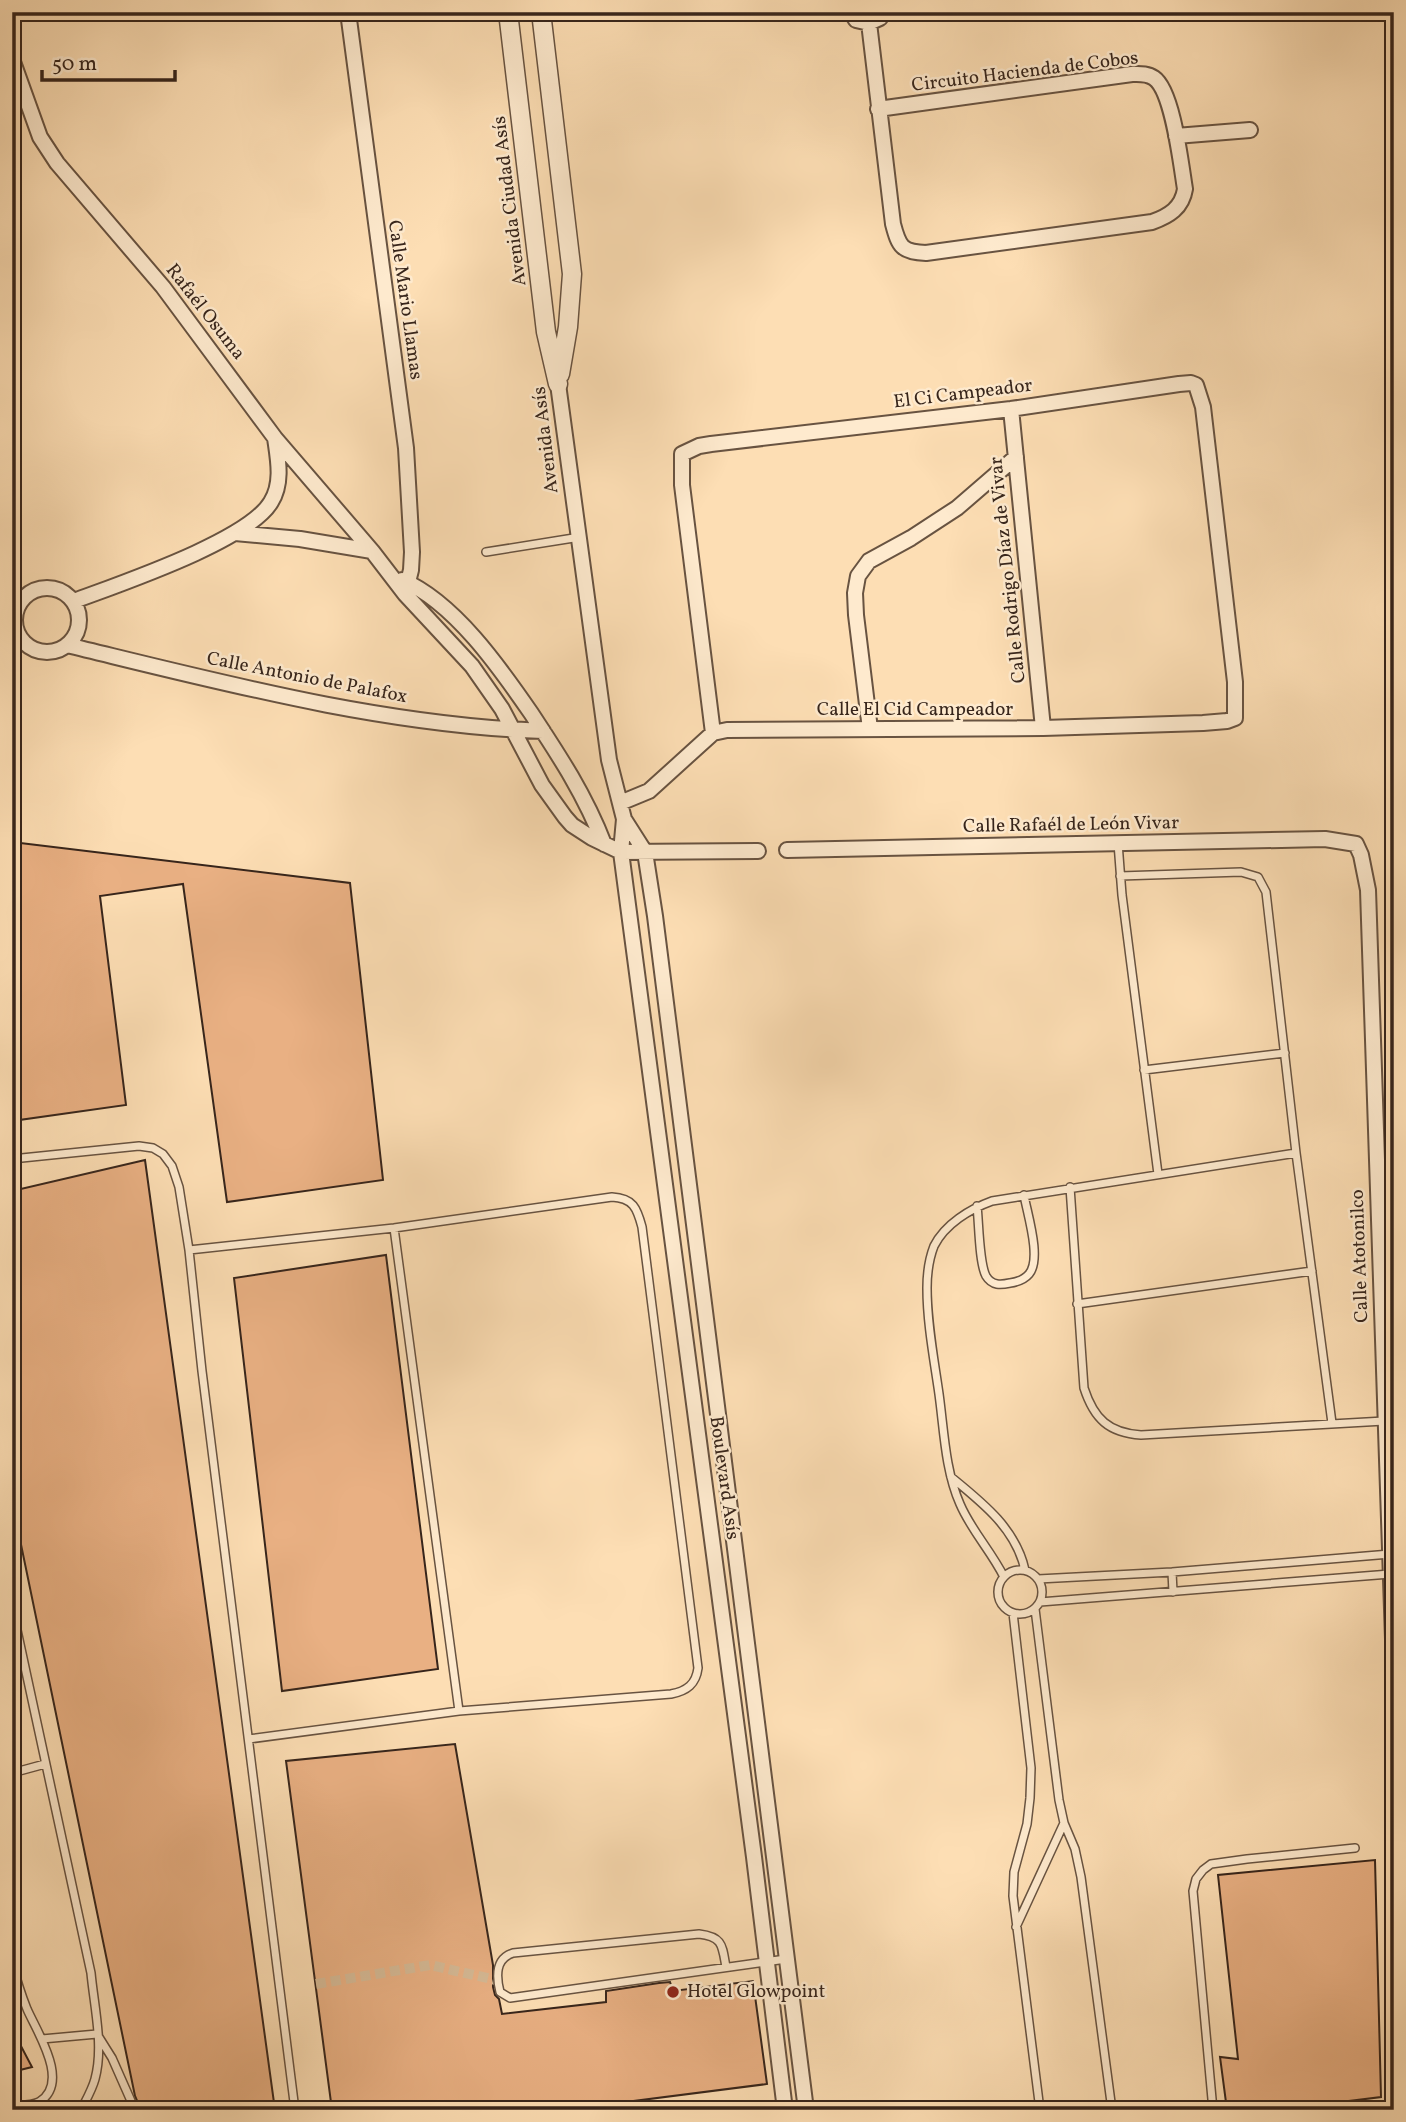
<svg xmlns="http://www.w3.org/2000/svg" width="1406" height="2122" font-family="Vollkorn,serif">
<rect width="100%" height="100%" fill="#fddeb4"/>
<filter id="stains"><feTurbulence type="fractalNoise" baseFrequency=".00286" numOctaves="4"/><feColorMatrix values="0 0 0 0 .2 0 0 0 0 .09 0 0 0 0 .02 0 0 0 .5 -.17"/></filter>
<radialGradient id="worn" r=".72"><stop offset=".6" stop-color="#630" stop-opacity="0"/><stop offset="1" stop-color="#630" stop-opacity=".3"/></radialGradient>
<path fill="#e9b083" stroke="#37251b" stroke-width="2" d="M12,842L350,883L383,1180L227,1202L183,884L100,896L126,1105L12,1121Z
M145,1160L275,2110H141L135,2096L12,1501V1191Z
M386,1255L438,1669L282,1691L234,1278Z
M455,1744L493,1965V1987L495,1995L499,1999L502,2014L606,2002V1991L659,1983L670,1982L673,1991L753,1981L767,2084L563,2110H332L286,1761Z
M1375,1860L1381,2097L1309,2106V2110H1227L1220,2057L1238,2059L1218,1875Z
M12,2029L32,2067L12,2072Z"/>
<g fill="none" stroke-linecap="round" stroke-linejoin="round">
<path stroke="#d5b995" stroke-width="10" stroke-dasharray="10 5" stroke-linecap="butt" d="M316,1984L430,1965L496,1980"/>
<defs>
<path id="service" d="M486,552L580,537
M1118,843L1122,895L1158,1174
M1120,876L1241,872L1258,877L1266,892L1296,1153L1332,1423
M1144,1070L1285,1053
M12,1159L139,1146L153,1148L163,1154L172,1166L179,1187L189,1250L202,1371L295,2110
M1070,1187L1084,1388C1094,1419 1109,1433 1141,1435L1384,1421
M977,1206C979,1223 979,1263 986,1276C992,1286 1001,1285 1010,1283C1017,1282 1024,1280 1029,1274C1042,1259 1027,1213 1024,1195
M394,1228L459,1711
M189,1250L394,1228L612,1197C633,1198 637,1208 642,1227L698,1668C696,1684 687,1691 671,1694L459,1711L249,1739
M1077,1304L1312,1271
M951,1477C983,1503 1016,1529 1025,1570
M998 1592a22 22 0 1 1 44 0a22 22 0 1 1-44 0Z
M1172,1572L1173,1592
M1004,1577C991,1551 971,1530 960,1504C945,1470 944,1430 939,1394C934,1359 927,1323 927,1288C927,1274 929,1259 934,1246C945,1224 970,1209 992,1201L1296,1153
M1038,1579L1172,1572L1390,1554
M1040,1602L1390,1574
M12,1607L91,1973C94,2006 104,2046 95,2079C92,2090 86,2100 81,2110
M1035,1609L1059,1800L1064,1823L1075,1849L1081,1877L1112,2110
M1013,1613L1031,1768L1030,1798L1027,1824L1014,1872L1013,1896L1040,2110
M12,1773L45,1764
M1016,1927L1064,1823
M12,1962C16,1978 21,1994 27,2009C37,2032 71,2083 39,2102C31,2106 21,2105 12,2105
M726,1967C722,1945 723,1937 699,1934L513,1953C495,1959 496,1976 500,1992L510,1998L786,1959
M42,2039L97,2034L112,2058L135,2110
M1213,2110L1193,1891L1196,1879L1203,1870L1211,1864L1247,1859L1355,1848"/>
<path id="minor" d="M348,12L406,448L412,552L411,570L405,594
M851,12L856,20L869,23L880,18L883,12
M869,23L893,224C899,247 902,252 926,253L1152,222C1169,216 1182,208 1185,189C1181,165 1173,91 1154,78C1147,73 1139,74 1132,74L878,109
M12,59L40,137L57,163L163,287L275,438L372,551L405,594L472,666L502,709L542,785L565,817L572,825L592,838L621,852L758,851
M1176,136L1250,130
M558,384L609,760L624,819L621,852L754,1857L785,2110
M1011,409L1043,728
M235,533L300,539L372,551
M402,580C454,602 500,668 531,713C560,757 585,795 604,844
M15 620a32 32 0 1 1 64 0a32 32 0 1 1-64 0Z
M74,601C119,584 248,541 271,502C283,483 278,459 275,438
M67,645C224,683 381,725 543,731
M870,729L856,615L855,593L858,576L869,561L911,538L957,508L1016,457
M620,803L649,791L713,733L727,730L1043,728L1203,723L1227,721L1235,718V682L1203,407L1196,385L1191,383L1179,384L1011,409L711,444L699,446L682,454V485L713,733
M624,819L645,852L655,916L806,2110
M787,850L1325,839L1356,844L1361,855L1368,890L1394,1669"/>
<path id="tertiary" d="M508,12L546,332L558,384
M541,12L572,274L568,327L560,374"/>
</defs>
<use href="#service" stroke="#685341" stroke-width="10"/>
<use href="#minor" stroke="#685341" stroke-width="18"/>
<use href="#tertiary" stroke="#685341" stroke-width="21"/>
<use href="#service" stroke="#feeace" stroke-width="7"/>
<use href="#minor" stroke="#feeace" stroke-width="14"/>
<use href="#tertiary" stroke="#feeace" stroke-width="18"/>
</g>
<circle fill="#8f2418" stroke="#feeace" stroke-width="2.5" cx="673" cy="1992" r="7"/>
<g text-anchor="middle" dominant-baseline="central" stroke-width="5" stroke-linejoin="round" paint-order="stroke">
<g font-size="19" fill="#37251b" stroke="#feeace">
<text transform="translate(1025 72) rotate(-7)">Circuito Hacienda de Cobos</text>
<text transform="translate(510 201) rotate(-97)">Avenida Ciudad Asís</text>
<text transform="translate(405 300) rotate(82)">Calle Mario Llamas</text>
<text transform="translate(205 312) rotate(52)">Rafaél Osuma</text>
<text transform="translate(963 394) rotate(-7)">El Ci Campeador</text>
<text transform="translate(546 440) rotate(-97)">Avenida Asís</text>
<text transform="translate(1008 570) rotate(-96)">Calle Rodrigo Díaz de Vivar</text>
<text transform="translate(307 678) rotate(11)">Calle Antonio de Palafox</text>
<text x="915" y="710">Calle El Cid Campeador</text>
<text transform="translate(1071 825) rotate(-1)">Calle Rafaél de León Vivar</text>
<text transform="translate(1360 1256) rotate(-92)">Calle Atotonilco</text>
<text transform="translate(724 1478) rotate(82)">Boulevard Asís</text>
</g>
<g font-size="19" fill="#37251b" stroke="#feeace" text-anchor="start">
<text x="687" y="1992">Hotel Glowpoint</text>
</g>
</g>
<rect width="1406" height="2122" fill="none" stroke="#fddeb4" stroke-width="42"/>
<rect x="14" y="14" width="1378" height="2094" fill="none" stroke="#37251b" stroke-width="3.5"/>
<rect x="21" y="21" width="1364" height="2080" fill="none" stroke="#37251b" stroke-width="2"/>
<path d="M42 70v10h133v-10" fill="none" stroke="#37251b" stroke-width="3.5"/>
<text x="52" y="70" font-size="21" fill="#37251b" stroke="#feeace" stroke-width="5" paint-order="stroke">50 m</text>
<rect width="100%" height="100%" filter="url(#stains)"/>
<rect width="100%" height="100%" fill="url(#worn)"/>
</svg>
